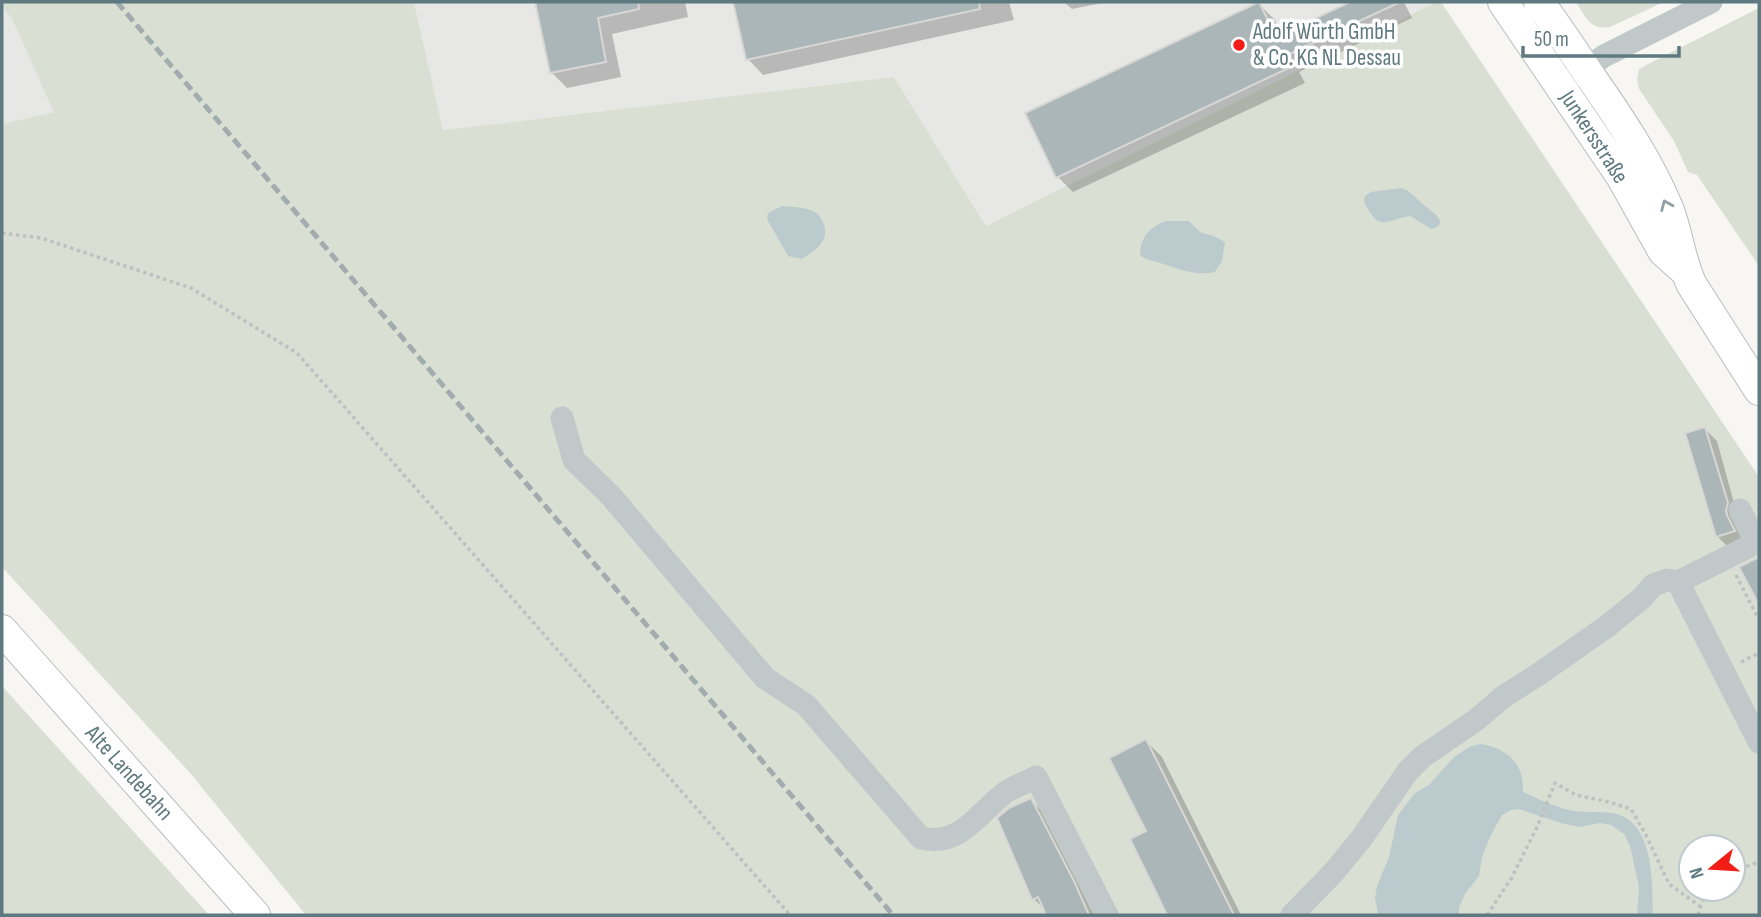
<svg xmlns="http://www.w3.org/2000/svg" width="1761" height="917" font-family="'Sofia Sans Condensed',sans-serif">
<rect width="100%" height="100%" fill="#f7f6f3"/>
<path fill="#e7e7e6" d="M414,2H1436L986,226L894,77L443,130Z
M2,7L11,17L55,112L2,124Z"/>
<path fill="#dadfd3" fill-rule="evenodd" d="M2,2H414L443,130L894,77L986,226L1436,2H1441L1759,477V915H306L190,773L2,567V124L54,112L11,17L2,7ZM1691,847H1733V889H1691Z
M1576,2H1664L1610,27C1589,30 1586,17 1576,2Z
M1759,8V266L1697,175L1688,172L1674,141L1639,89L1637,79L1639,69L1648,64Z
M2,686L209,915H2Z"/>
<path fill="#bbcbcd" d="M1401,188C1412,191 1416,199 1425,206C1433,212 1451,224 1431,229L1410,216C1384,221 1379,232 1364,202L1365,196L1371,192Z
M782,206C793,207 805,207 815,212C819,215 823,220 824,225C830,242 814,251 802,259L788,256L767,219L768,213Z
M1166,221H1189L1200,232L1216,237L1225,242L1222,261L1215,272C1195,276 1179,269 1160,263C1152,260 1147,261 1140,255C1141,236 1149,228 1166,221Z
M1480,744C1498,746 1516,756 1521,774C1523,780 1523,787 1523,792C1538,799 1553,806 1569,810C1583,813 1598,811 1612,813C1655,820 1652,883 1653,915H1637L1639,887L1630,846L1624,834L1611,825L1600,823L1579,827L1561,823L1519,809L1511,810L1502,815L1491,835L1482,857L1479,876L1465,894L1459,908V915H1378L1375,898L1377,886L1389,857L1398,815L1415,793L1429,785L1453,758L1469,747Z"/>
<path fill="#0003" d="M537,2H685L688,17L612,34L621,77L567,88L551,72Z
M735,2H1009L1014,20L763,75L748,59Z
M1064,2H1107L1072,9Z
M1354,2H1404L1412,18L1299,72L1305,83L1073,192L1058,177L1259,4L1274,19L1282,36Z
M1705,429L1717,441L1745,543L1729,548L1717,536Z
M1146,741L1162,757L1241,915H1169L1132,840L1148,832Z
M1031,800L1043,812L1091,909L1096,915H1048L1046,911L1034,899Z"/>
<path fill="#aab6b8" stroke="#d8d7d5" stroke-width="2" d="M535,2H638L639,9L598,18L606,62L550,73Z
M733,2H979L980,9L746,60Z
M1259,2L1276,37L1350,2H1400L1285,56L1291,67L1056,178L1025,113Z
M1705,427L1728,503L1726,510L1727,515L1735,531L1716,537L1685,433Z
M1759,557V605L1739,567Z
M1146,739L1234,915H1167L1130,839L1146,831L1109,758Z
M1031,798L1074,881L1089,915H1046L1038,897L1032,900L997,818L1009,808Z"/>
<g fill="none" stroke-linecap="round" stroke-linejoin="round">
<defs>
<path id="major" d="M1503,2L1621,176L1663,251L1682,268
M1539,2C1556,25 1572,49 1588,73C1618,116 1648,160 1668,208C1678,233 1680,261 1692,285L1759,390
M2,630L255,915"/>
</defs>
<use href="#major" stroke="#b7bdbf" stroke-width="32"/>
<path stroke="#bdc1c2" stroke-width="3.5" stroke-dasharray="3.5 3.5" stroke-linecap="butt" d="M2,233L41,238L191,288L297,353L790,915
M1736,575L1759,620
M1741,662L1759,653
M1733,871L1759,862
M1487,915L1511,879L1537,827L1555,783L1576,795L1605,801L1631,809L1646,835L1669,884L1701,907
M1698,915L1704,896L1710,889"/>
<path stroke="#c1c8ca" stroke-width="23" d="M1573,77L1604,56L1711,2
M562,418L574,460L611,496L765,678L806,705L921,838C962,847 978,812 1006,792C1015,786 1027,782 1036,777L1107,915
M1740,510L1756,543L1678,582L1759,742
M1292,915L1333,873L1361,839L1408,771L1422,757L1476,720L1503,697L1539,674L1606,627L1642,598L1653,585L1667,580L1678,582"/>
<use href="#major" stroke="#fff" stroke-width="30"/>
<path stroke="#a2acaf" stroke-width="5" stroke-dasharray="10 5" stroke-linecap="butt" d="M117,2L893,915"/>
</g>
<defs><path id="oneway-chevron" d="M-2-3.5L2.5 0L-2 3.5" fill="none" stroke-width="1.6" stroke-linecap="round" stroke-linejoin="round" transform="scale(1.75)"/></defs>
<use stroke="#8fa1a6" href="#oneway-chevron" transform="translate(1666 205) rotate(-113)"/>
<circle fill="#f21d17" stroke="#fff" stroke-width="2.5" cx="1239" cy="45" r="7"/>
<g text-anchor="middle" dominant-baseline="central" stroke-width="7" stroke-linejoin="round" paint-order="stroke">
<g font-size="23" fill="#5f7980" stroke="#fff" text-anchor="start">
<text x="1253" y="32">Adolf Würth GmbH<tspan x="1253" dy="26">&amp; Co. KG NL Dessau</tspan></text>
</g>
<g font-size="23" fill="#5f7980" stroke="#fff">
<text transform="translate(1594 137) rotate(57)">Junkersstraße</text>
<text transform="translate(129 773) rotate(48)">Alte Landebahn</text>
</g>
</g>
<rect width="1761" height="917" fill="none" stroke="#5f7980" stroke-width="7"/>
<g transform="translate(1712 868) rotate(252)"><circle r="33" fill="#ffffff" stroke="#bfc9cc" stroke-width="2"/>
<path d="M0-5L12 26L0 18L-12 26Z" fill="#f21d17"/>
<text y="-10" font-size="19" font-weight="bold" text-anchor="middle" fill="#5f7980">N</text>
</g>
<path d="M1523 46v10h156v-10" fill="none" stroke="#5f7980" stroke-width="3.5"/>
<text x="1534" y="46" font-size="21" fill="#5f7980" stroke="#ffffff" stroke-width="5" paint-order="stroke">50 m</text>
</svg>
